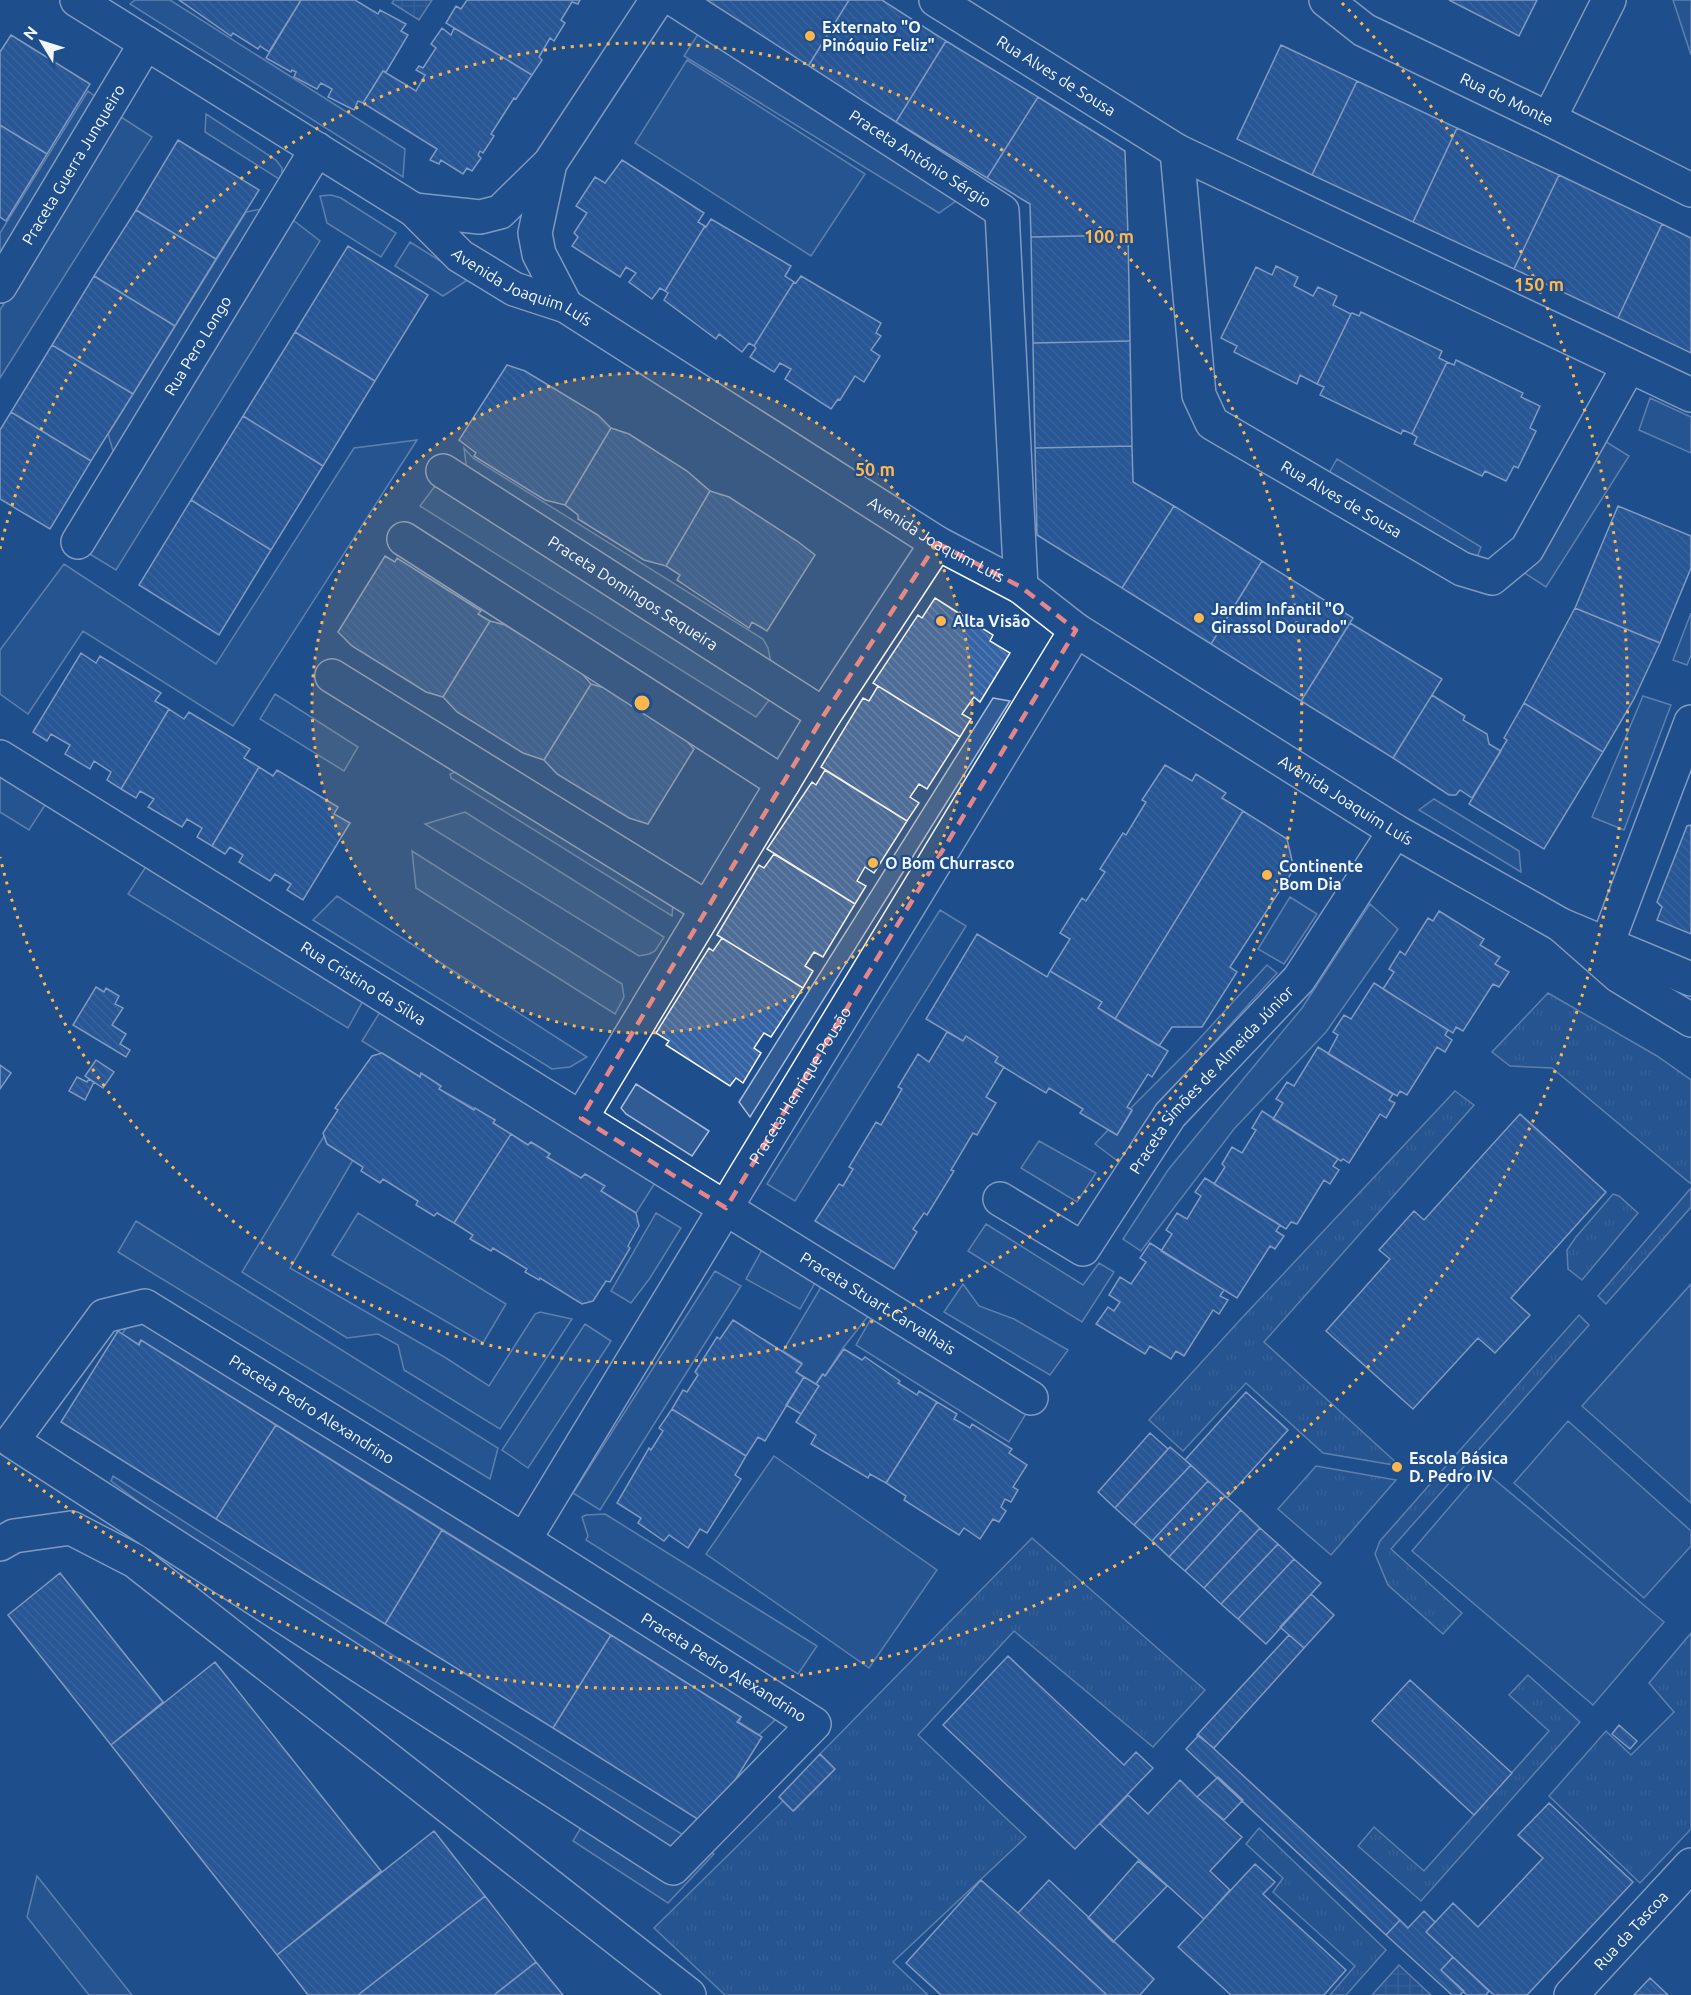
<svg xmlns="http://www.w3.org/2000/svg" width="1691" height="1995" font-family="Ubuntu,sans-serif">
<defs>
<pattern id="grass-tufts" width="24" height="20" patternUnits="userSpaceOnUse" patternTransform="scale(1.5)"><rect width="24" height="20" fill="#305b95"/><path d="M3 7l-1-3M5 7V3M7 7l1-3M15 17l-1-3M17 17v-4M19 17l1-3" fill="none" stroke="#4e73a5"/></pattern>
<pattern id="plaza-grid" width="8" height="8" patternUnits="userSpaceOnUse" patternTransform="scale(1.5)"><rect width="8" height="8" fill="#305b95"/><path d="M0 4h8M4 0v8" fill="none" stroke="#4e73a5"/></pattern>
<pattern id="building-back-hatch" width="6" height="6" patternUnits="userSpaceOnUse" patternTransform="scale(1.5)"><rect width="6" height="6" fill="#3563a3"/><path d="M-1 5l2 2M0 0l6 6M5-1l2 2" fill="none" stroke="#537ab1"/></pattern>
</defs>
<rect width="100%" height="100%" fill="#1f4e8c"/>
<path fill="url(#grass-tufts)" stroke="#a8bbd7" stroke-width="1.5" d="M1548,993L1657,1056L1691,1080V1184L1552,1068L1510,1066L1492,1052Z
M1455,1091L1474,1105L1264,1342L1400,1466L1323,1453L1246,1383L1183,1451L1149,1420L1240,1320Z
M1691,1188V1207L1606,1304L1598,1296Z
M1613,1194L1619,1196L1638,1213L1582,1280L1568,1269L1567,1250L1576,1237Z
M1579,1315L1589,1325L1391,1549L1462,1613L1443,1634L1388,1585L1375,1554L1380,1541Z
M1316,1466L1396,1480L1331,1555L1278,1509Z
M1032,1538L1205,1690L1153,1747L1014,1631L918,1735L1026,1837L893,1962L928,1995H725L654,1928L783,1801L794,1811L834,1770L820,1754Z
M1691,1633V1829L1640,1883L1549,1796L1606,1731L1631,1755L1674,1712L1649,1683Z
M1528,1675L1580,1722L1421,1901L1358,1846L1374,1827L1424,1871L1549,1731L1509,1695Z
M1259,1828L1386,1950L1346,1995H1330L1355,1966L1273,1892L1283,1878L1246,1844Z"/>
<path fill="#305b95" stroke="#a8bbd7" stroke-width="1.5" d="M135,0H170L405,149L403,177L130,4Z
M1673,0H1691V55Z
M700,31L963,196L939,213L684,56Z
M687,60L865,174L811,256L635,143Z
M88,91L97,98L0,256V233Z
M206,114L276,160L282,168V181L205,132Z
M121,117L152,137L0,378V310Z
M331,195L341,198L396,233L381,257L327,223L320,196Z
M266,208L114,454L108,434L246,212Z
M293,220L320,241L116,570L88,553Z
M410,242L469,279L443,296L395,266Z
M1650,398L1691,417V453L1639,430Z
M417,440L233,726L83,631L28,714L0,694V650L64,564L216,664L354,448Z
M1603,440L1629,456L1546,587L1520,570Z
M464,448L473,458L763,639L768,648L773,672L467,471Z
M1337,459L1481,547L1477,557L1458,553L1329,473Z
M435,486L742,677L770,699L756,717L420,506Z
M1691,613V655L1687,665L1673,660Z
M275,694L358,747L344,771L260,719Z
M1643,696L1671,705L1624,830L1592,817Z
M993,698L1010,701L750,1117L739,1102Z
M482,763L674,891L672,916L451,778L450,774Z
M0,774L47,802L29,830L0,812Z
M1434,799L1519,851L1521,872L1419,810Z
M465,812L664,937L655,951L649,954L639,956L425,824Z
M412,851L622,984L624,997L615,1014L416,888Z
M147,865L363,1001L348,1028L128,894Z
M337,896L587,1057L570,1067L552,1069L313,920Z
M1290,897L1317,914L1284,964L1258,949Z
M1370,904L1398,929L1326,1032L1234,1129L1141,1251L1123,1239L1168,1170L1302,1008Z
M940,910L966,926L795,1201L767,1184Z
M1267,965L1277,973L1165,1097L1119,1162L1095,1144L1108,1130L1117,1135L1132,1111L1130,1109L1188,1051Z
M380,1012L655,1183L636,1213L601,1191L604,1186L585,1174L581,1178L547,1157L550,1154L531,1142L528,1145L493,1123L495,1120L439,1089L441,1086L421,1074L420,1077L362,1041Z
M636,1084L709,1131L692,1156L626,1114L621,1108Z
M324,1136L327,1144L353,1160L290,1268L446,1358L489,1386L535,1314L540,1312L572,1319L500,1429L404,1370L398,1345L378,1334L347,1338L242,1272Z
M1039,1141L1096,1173L1077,1202L1021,1168Z
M358,1213L506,1304L483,1343L332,1255Z
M656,1213L681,1228L650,1278L631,1303L611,1291Z
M136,1221L498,1448L490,1479L118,1252Z
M986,1224L1083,1285L1099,1263L1114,1272L1082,1322L968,1251Z
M763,1248L815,1283L800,1309L746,1279Z
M715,1271L741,1286L600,1510L573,1493Z
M963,1284L979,1306L1014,1319L1068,1350L1050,1375L944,1312Z
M1691,1284V1503L1582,1406Z
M821,1287L869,1315L843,1348L825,1376L822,1374L816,1384L796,1372L802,1363L783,1351Z
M872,1317L1027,1412L1009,1442L856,1345Z
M133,1318L138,1319L776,1719L759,1735L739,1722L741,1717L141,1340L138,1344L122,1334Z
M585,1324L611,1341L528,1468L502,1450Z
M1568,1421L1691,1531V1546L1644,1598L1514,1483Z
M774,1456L937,1570L869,1668L706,1554Z
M1482,1469L1664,1622L1593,1705L1412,1551Z
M113,1476L386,1651L714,1854L668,1903L573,1841L588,1816L199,1547L111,1481Z
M605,1514L817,1646L798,1674L586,1540L588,1536L582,1517L586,1515Z
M37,1876L132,1995H89L27,1917Z"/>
<path fill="url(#plaza-grid)" stroke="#a8bbd7" stroke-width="1.5" d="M394,0H432L419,20L392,3Z
M1399,1965L1431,1995H1372Z"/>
<path fill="url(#building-back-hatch)" stroke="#f2f6ff" stroke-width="1.5" d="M179,0H301L269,52L260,46L258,49L233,33L231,36Z
M301,0H355L378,14L380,10L406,24L401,31L408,35L386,72L383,71L363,103L358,101L354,110L328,97L332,89L321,83L317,89L294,77L296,72L292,70L291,72L266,58Z
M467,0H580L578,4L572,2L561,20L565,23L554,41L550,38L539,57L542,60L532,75L446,23L456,6L461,9Z
M708,0H849L807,68L705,5Z
M849,0H882L946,41L896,122L807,68Z
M1449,0H1537L1519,36Z
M442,28L451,35L454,28L532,75L516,99L514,98L491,134L494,136L483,153L480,151L478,155L481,158L472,171L467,168L463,174L441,160L439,164L430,160L437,149L363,103L383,71L416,91L425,75L416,70L419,66L423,68L436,48L431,44Z
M11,35L90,84L47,154L0,125V52Z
M946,41L1038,97L987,178L896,122Z
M1281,45L1357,81L1312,175L1237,139Z
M1357,81L1457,128L1413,222L1312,175Z
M1038,97L1125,151L1128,235L1031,237L1030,204L987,178Z
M0,125L47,154L6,221L0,217Z
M1457,128L1559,175L1514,269L1413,222Z
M178,140L259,190L216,259L136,210Z
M622,160L704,213L698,222L705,226L665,291L660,288L652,299L629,282L636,273L626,267L620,277L572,246L578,237L574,233L587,213L576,206L595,177L605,183Z
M1559,175L1662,224L1618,318L1514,269Z
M136,210L216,259L175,326L94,276Z
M711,219L791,266L785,276L794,282L754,346L749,343L742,352L719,334L716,339L664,300L668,293L665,291L705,226L706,227Z
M1662,224L1691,238V353L1618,318Z
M1128,235L1130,341L1033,343L1031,237Z
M348,246L428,295L375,381L295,332Z
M1276,266L1298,277L1294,286L1313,296L1318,287L1337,296L1333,305L1351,314L1317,384L1300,375L1297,384L1234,352L1237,346L1221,338L1256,267L1272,275Z
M94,276L175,326L133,394L52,345Z
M801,276L881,323L876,333L881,336L871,350L880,356L864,382L855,376L840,400L838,399L831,409L785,379L791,369L780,363L774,372L750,357L756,348L754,346L794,282L796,283Z
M1361,312L1442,351L1439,358L1447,362L1412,434L1403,430L1401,434L1320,395L1324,387L1317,384L1351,314L1352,313L1359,316Z
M295,332L375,381L323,466L243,416Z
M1130,341L1132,446L1035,448L1033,343Z
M52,345L133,394L91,461L11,412Z
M1456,360L1523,393L1521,397L1540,406L1530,428L1536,431L1518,468L1514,466L1506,481L1485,471L1482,476L1414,444L1417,437L1412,434L1447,362L1454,365Z
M507,365L525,371L598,415L611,428L565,505L545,500L474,456L476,453L459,440Z
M11,412L91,461L50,529L0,499V430Z
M243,416L323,466L271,550L191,500Z
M611,428L629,434L687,471L710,491L666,566L644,560L578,519V515L565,505Z
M1132,446L1133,482L1174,506L1122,588L1037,535L1035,448Z
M710,491L729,497L797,541L815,555L767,631L752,622L749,628L677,580L680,575L666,566Z
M191,500L271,550L219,635L139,585Z
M1174,506L1262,561L1211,644L1122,588Z
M1618,506L1691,536V568L1660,643L1575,608Z
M385,556L395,562L397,558L481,611L478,614L490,621L443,697L426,692L352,646L338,632Z
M1262,561L1353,618L1301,701L1211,644Z
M935,598L993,635L990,641L1010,653L980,702L974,697L962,714L971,719L960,737L873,683L918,615L922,618Z
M1575,608L1660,643L1634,699L1603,752L1524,703Z
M490,621L505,625L578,669L591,684L544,760L523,753L457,712L443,697Z
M1350,623L1442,679L1393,758L1301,701Z
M81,653L96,663L100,656L161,693L155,701L169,709L121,789L107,780L111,772L94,761L90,769L65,754L70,745L51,734L47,741L33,732Z
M591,684L605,688L679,733L694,749L648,824L629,818L557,774L544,760Z
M878,686L960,737L927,789L919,784L910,797L919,803L907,821L821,767L863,698L869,701Z
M1432,695L1465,716L1463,720L1487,734L1489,744L1501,751L1472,798L1460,790L1456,795H1449L1393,758Z
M1524,703L1603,752L1544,849L1469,804L1507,740L1504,738Z
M169,709L184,719L189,712L250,749L244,758L259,767L212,846L197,837L202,828L187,819L182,827L148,807L154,799L140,791L136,798L121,789Z
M1165,765L1192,781L1196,774L1226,793L1222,798L1243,811L1115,1019L1098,1008L1102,1002L1050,971L1070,939L1060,933L1082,898L1086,901L1105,872L1100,869L1123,833L1126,835L1146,802L1142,800Z
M259,767L273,776L277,770L338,807L334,814L350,823L303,900L287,890L291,884L275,874L270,881L239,862L243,855L230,847L225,854L212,846Z
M825,770L907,821L874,873L865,867L857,881L866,886L855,904L767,849L812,782L816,785Z
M1243,811L1287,839L1294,869L1230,967L1237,972L1202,1027H1172L1159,1046L1115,1019Z
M1691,825V934L1657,920L1662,907L1657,902L1687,826Z
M774,854L855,904L823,957L814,952L805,966L813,971L803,988L717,935L759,865L764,868Z
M1439,911L1484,939L1480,945L1500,957L1495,964L1509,972L1499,987L1493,984L1463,1031L1456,1027L1453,1033L1383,989L1394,972L1389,969L1400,951L1405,955L1428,918L1433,921Z
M977,934L1047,977L1050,971L1102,1002L1098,1008L1168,1051L1152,1077L1148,1074L1127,1107L1132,1110L1117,1135L1080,1113L1083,1109L1049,1088L1046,1093L995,1062L998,1057L966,1036L963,1041L926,1019Z
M722,938L803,988L771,1037L764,1033L754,1048L761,1053L743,1083L736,1078L730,1086L666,1045L669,1041L656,1033L709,948L713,951Z
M1374,983L1448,1030L1445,1035L1452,1040L1445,1052L1437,1047L1407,1095L1400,1091L1397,1096L1328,1054L1338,1035L1333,1032L1344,1015L1351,1019Z
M96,987L104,992L106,988L119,996L115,1004L123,1008L112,1025L126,1034L120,1044L130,1050L126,1057L73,1025Z
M947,1032L963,1041L966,1036L998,1057L995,1062L1004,1067L986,1097L996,1103L977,1135L973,1133L951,1170L954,1171L927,1215L924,1213L913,1229L917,1232L894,1269L815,1221L839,1184L843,1186L853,1169L849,1167L876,1122L881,1125L902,1089L898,1087L918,1054L929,1062Z
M1318,1047L1393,1094L1389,1100L1395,1103L1386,1118L1380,1114L1349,1163L1343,1159L1341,1161L1338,1159L1273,1119L1283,1103L1276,1099L1287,1082L1294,1086Z
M382,1053L420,1077L421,1073L441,1086L439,1089L474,1110L475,1108L495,1120L493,1123L511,1134L454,1223L437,1213L434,1216L416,1205L418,1201L383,1179L380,1183L361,1171L363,1167L327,1144L323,1133L338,1110L335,1108L372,1056Z
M96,1060L114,1072L103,1088L85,1076Z
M0,1065L11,1073L0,1089Z
M77,1077L87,1082L89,1079L94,1082L85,1100L69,1091Z
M1262,1111L1338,1159L1333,1166L1339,1170L1330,1184L1324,1180L1297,1224L1291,1222L1286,1229L1214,1184L1225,1167L1222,1164L1232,1147L1242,1153L1256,1130L1252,1128Z
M1520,1114L1606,1192L1511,1298L1530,1315L1495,1353L1478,1338L1413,1409L1326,1331L1390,1259L1379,1250L1414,1211L1424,1220Z
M511,1134L528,1145L531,1142L550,1154L547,1157L581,1178L585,1174L605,1186L601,1191L636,1213L639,1226L628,1246L630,1248L610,1282L606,1281L593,1301L582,1304L540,1278L539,1280L525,1272L527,1269L493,1248L491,1251L470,1239L473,1235L454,1223Z
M1205,1178L1280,1225L1276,1231L1284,1236L1275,1249L1270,1246L1237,1298L1161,1251L1172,1234L1166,1230L1177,1213L1187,1219L1201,1196L1195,1192Z
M1150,1243L1224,1290L1220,1296L1228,1300L1219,1314L1213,1310L1184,1356L1176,1351L1171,1359L1150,1346L1145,1354L1096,1324L1108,1307L1114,1311L1120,1302L1109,1295L1120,1277L1131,1284L1146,1262L1140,1258Z
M733,1320L802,1364L796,1372L804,1377L765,1441L758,1437L746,1456L672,1409L683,1390L687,1392L698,1375L695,1372L717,1337L720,1339Z
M118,1331L139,1345L141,1340L276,1425L216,1519L61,1422Z
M844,1349L862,1360L865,1357L900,1381L898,1383L917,1395L919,1391L937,1402L886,1483L870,1474L868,1478L811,1444L816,1435L796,1422L819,1386L816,1384L823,1374L825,1376Z
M804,1377L819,1386L801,1414L786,1405Z
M1246,1392L1288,1430L1227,1498L1185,1460Z
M937,1402L957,1414L954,1419L970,1428L972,1424L1012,1449L1009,1453L1027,1465L1013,1487L1018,1490L1011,1502L1005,1499L1001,1507L1006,1511L999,1522L993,1519L980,1539L964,1528L959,1535L904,1500L906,1496L886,1483Z
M672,1409L746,1456L735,1475L741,1479L707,1533L700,1529L688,1548L669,1535L664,1541L638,1523L641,1518L617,1503L649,1448L651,1450L663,1431L659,1428Z
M276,1425L442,1530L385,1624L216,1519Z
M1150,1433L1168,1449L1115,1508L1098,1492Z
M1170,1447L1191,1465L1134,1525L1115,1508Z
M1191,1465L1208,1481L1152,1541L1134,1525Z
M1208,1481L1225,1496L1169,1557L1152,1541Z
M1225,1496L1241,1510L1185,1571L1169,1557Z
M1241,1510L1260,1528L1204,1588L1185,1571Z
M1260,1528L1278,1544L1221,1604L1204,1588Z
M442,1530L611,1635L553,1728L385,1624Z
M1278,1544L1294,1559L1238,1619L1221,1604Z
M1294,1559L1321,1583L1266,1644L1238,1619Z
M60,1573L163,1702L111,1745L8,1615Z
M1311,1594L1334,1615L1304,1648L1280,1627Z
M611,1635L741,1717L737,1722L762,1737L707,1825L553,1728Z
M1289,1635L1304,1648L1214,1748L1197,1735Z
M1008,1656L1124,1765L1136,1752L1153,1768L1075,1849L943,1725Z
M215,1662L381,1871L277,1955L111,1745Z
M1410,1680L1512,1773L1474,1815L1372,1721Z
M1619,1725L1637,1741L1630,1749L1612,1734Z
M1199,1735L1400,1920L1386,1935L1186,1749Z
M820,1754L835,1769L793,1811L779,1797Z
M1218,1777L1243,1800L1224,1820L1197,1797Z
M1180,1780L1197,1797L1242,1837L1210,1871L1230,1890L1204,1919L1100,1824L1128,1795L1148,1814Z
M1549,1803L1633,1882L1527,1995H1494L1426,1932L1453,1903L1478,1927L1543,1858L1518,1835Z
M434,1831L485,1896L358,1995H308L277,1955Z
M1138,1861L1167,1886L1113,1942L1088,1918Z
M1255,1864L1275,1882L1263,1894L1346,1970L1324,1995H1231L1178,1947Z
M981,1880L1018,1913L1107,1995H941L906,1963Z
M1049,1880L1154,1979L1140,1995H1107L1018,1913Z
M485,1896L536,1962L494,1995H358Z
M1424,1911L1435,1922L1426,1932L1453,1957L1441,1970L1464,1991L1460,1995H1452L1386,1935L1400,1920L1408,1928Z
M1453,1957L1489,1991L1486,1995H1467L1441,1970Z
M536,1962L563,1995H494Z
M1650,1978L1668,1995H1634Z"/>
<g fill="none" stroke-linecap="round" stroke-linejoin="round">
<defs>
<g id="minor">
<path id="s1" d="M77,0L414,210L460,256L514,289L566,306L937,543L1021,587L1076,630L1395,831L1561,925L1691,979"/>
<path id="s2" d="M675,0L1002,211L1021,587"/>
<path id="s3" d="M936,0L1177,151L1691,395"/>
<path id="s4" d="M1326,0L1364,30L1549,119L1691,190"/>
<path d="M1549,119L1609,0"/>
<path id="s5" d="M1177,151L1199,395L1212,423L1462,569L1492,578L1527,549L1629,366"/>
<path d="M550,163L535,233L539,254L566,306"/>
<path d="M414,210L480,217L500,212L550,163L657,0"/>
<path id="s6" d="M0,286L146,43"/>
<path id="s7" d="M443,471L824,715"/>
<path d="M404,539L783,783"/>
<path id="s8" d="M78,542L317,149"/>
<path d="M332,676L707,908"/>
<path id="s9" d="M0,757L1031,1398"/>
<path d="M1607,944L1691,722"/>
<path d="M581,1118L824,715L937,543"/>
<path id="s10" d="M1000,1199L1083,1249L1170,1115L1299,979L1395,831"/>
<path d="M145,1306L524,1540L814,1724L673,1868L12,1441L104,1316Z"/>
<path id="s11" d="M524,1540L1076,630"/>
<path d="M0,1544L14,1536L71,1528L135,1561L689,1995"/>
<path id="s12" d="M1571,1995L1691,1865"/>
</g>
<path id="major" d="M1561,925L1619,976L1691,1020"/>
</defs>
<use href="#minor" stroke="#f2f6ff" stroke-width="36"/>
<use href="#major" stroke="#f2f6ff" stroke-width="36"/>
<use href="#minor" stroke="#1f4e8c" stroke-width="33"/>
<use href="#major" stroke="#1f4e8c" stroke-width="33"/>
</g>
<path d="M0 0H1691V1995H0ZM937,543L1021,587L1076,630L726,1208L581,1118L824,715Z" fill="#1f4e8c" fill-opacity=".55" fill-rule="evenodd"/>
<path fill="none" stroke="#e38589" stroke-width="4.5" stroke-dasharray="12 8" stroke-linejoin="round" d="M937,543L1021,587L1076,630L726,1208L581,1118L824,715Z"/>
<circle cx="642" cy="703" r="330" fill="#ffb74d" fill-opacity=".12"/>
<g fill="none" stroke="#ffb74d" stroke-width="3" stroke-dasharray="3 6">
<circle cx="642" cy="703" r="330"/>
<path d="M0 549A660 660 0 1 1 0 857"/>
<path d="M1342 3A990 990 0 0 1 6 1461"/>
</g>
<g fill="#ffb74d" stroke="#1f4e8c" stroke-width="2">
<circle cx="810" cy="36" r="6"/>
<circle cx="1199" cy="618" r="6"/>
<circle cx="941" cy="621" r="6"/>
<circle cx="873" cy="863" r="6"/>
<circle cx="1267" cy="875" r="6"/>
<circle cx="1397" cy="1467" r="6"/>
</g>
<g text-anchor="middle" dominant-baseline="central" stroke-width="4.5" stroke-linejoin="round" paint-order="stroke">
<g font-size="16" font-weight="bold" fill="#f2f6ff" stroke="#1f4e8c" text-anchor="start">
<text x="822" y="27">Externato "O<tspan x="822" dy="18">Pinóquio Feliz"</tspan></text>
<text x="1211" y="609">Jardim Infantil "O<tspan x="1211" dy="18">Girassol Dourado"</tspan></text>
<text x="953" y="621">Alta Visão</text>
<text x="885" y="863">O Bom Churrasco</text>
<text x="1279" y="866">Continente<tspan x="1279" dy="18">Bom Dia</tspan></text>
<text x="1409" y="1458">Escola Básica<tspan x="1409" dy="18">D. Pedro IV</tspan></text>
</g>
<g font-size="16" fill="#f2f6ff" stroke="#1f4e8c">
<text stroke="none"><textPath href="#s3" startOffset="142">Rua Alves de Sousa</textPath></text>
<text stroke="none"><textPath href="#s4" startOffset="207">Rua do Monte</textPath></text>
<text stroke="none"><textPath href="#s2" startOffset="292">Praceta António Sérgio</textPath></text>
<text stroke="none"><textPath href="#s6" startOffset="142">Praceta Guerra Junqueiro</textPath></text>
<text stroke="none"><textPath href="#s1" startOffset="532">Avenida Joaquim Luís</textPath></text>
<text stroke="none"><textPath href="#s8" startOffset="230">Rua Pero Longo</textPath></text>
<text stroke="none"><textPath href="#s5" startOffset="426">Rua Alves de Sousa</textPath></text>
<text stroke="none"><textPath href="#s1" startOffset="1018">Avenida Joaquim Luís</textPath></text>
<text stroke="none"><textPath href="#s7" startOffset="226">Praceta Domingos Sequeira</textPath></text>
<text stroke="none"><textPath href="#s1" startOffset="1504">Avenida Joaquim Luís</textPath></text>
<text stroke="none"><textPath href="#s9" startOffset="428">Rua Cristino da Silva</textPath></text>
<text stroke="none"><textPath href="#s10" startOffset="310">Praceta Simões de Almeida Júnior</textPath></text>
<text stroke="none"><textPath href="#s11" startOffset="532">Praceta Henrique Pousão</textPath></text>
<text stroke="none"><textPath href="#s9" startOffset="1034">Praceta Stuart Carvalhais</textPath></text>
<text transform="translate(312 1409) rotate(32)">Praceta Pedro Alexandrino</text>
<text transform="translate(724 1667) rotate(32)">Praceta Pedro Alexandrino</text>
<text stroke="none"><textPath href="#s12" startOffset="88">Rua da Tascoa</textPath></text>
</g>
</g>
<circle cx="642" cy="703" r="9" fill="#ffb74d" stroke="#1f4e8c" stroke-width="3"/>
<g font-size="18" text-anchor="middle" font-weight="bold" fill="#ffb74d" stroke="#1f4e8c" stroke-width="4.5" stroke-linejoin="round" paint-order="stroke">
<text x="1109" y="243">100 m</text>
<text x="1539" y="291">150 m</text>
<text x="875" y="476">50 m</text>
</g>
<g transform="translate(42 42) rotate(308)" stroke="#1f4e8c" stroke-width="4.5" paint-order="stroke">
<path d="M0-4.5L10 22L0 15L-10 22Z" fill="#f2f6ff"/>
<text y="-9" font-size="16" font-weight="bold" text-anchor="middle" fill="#f2f6ff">N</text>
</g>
</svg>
